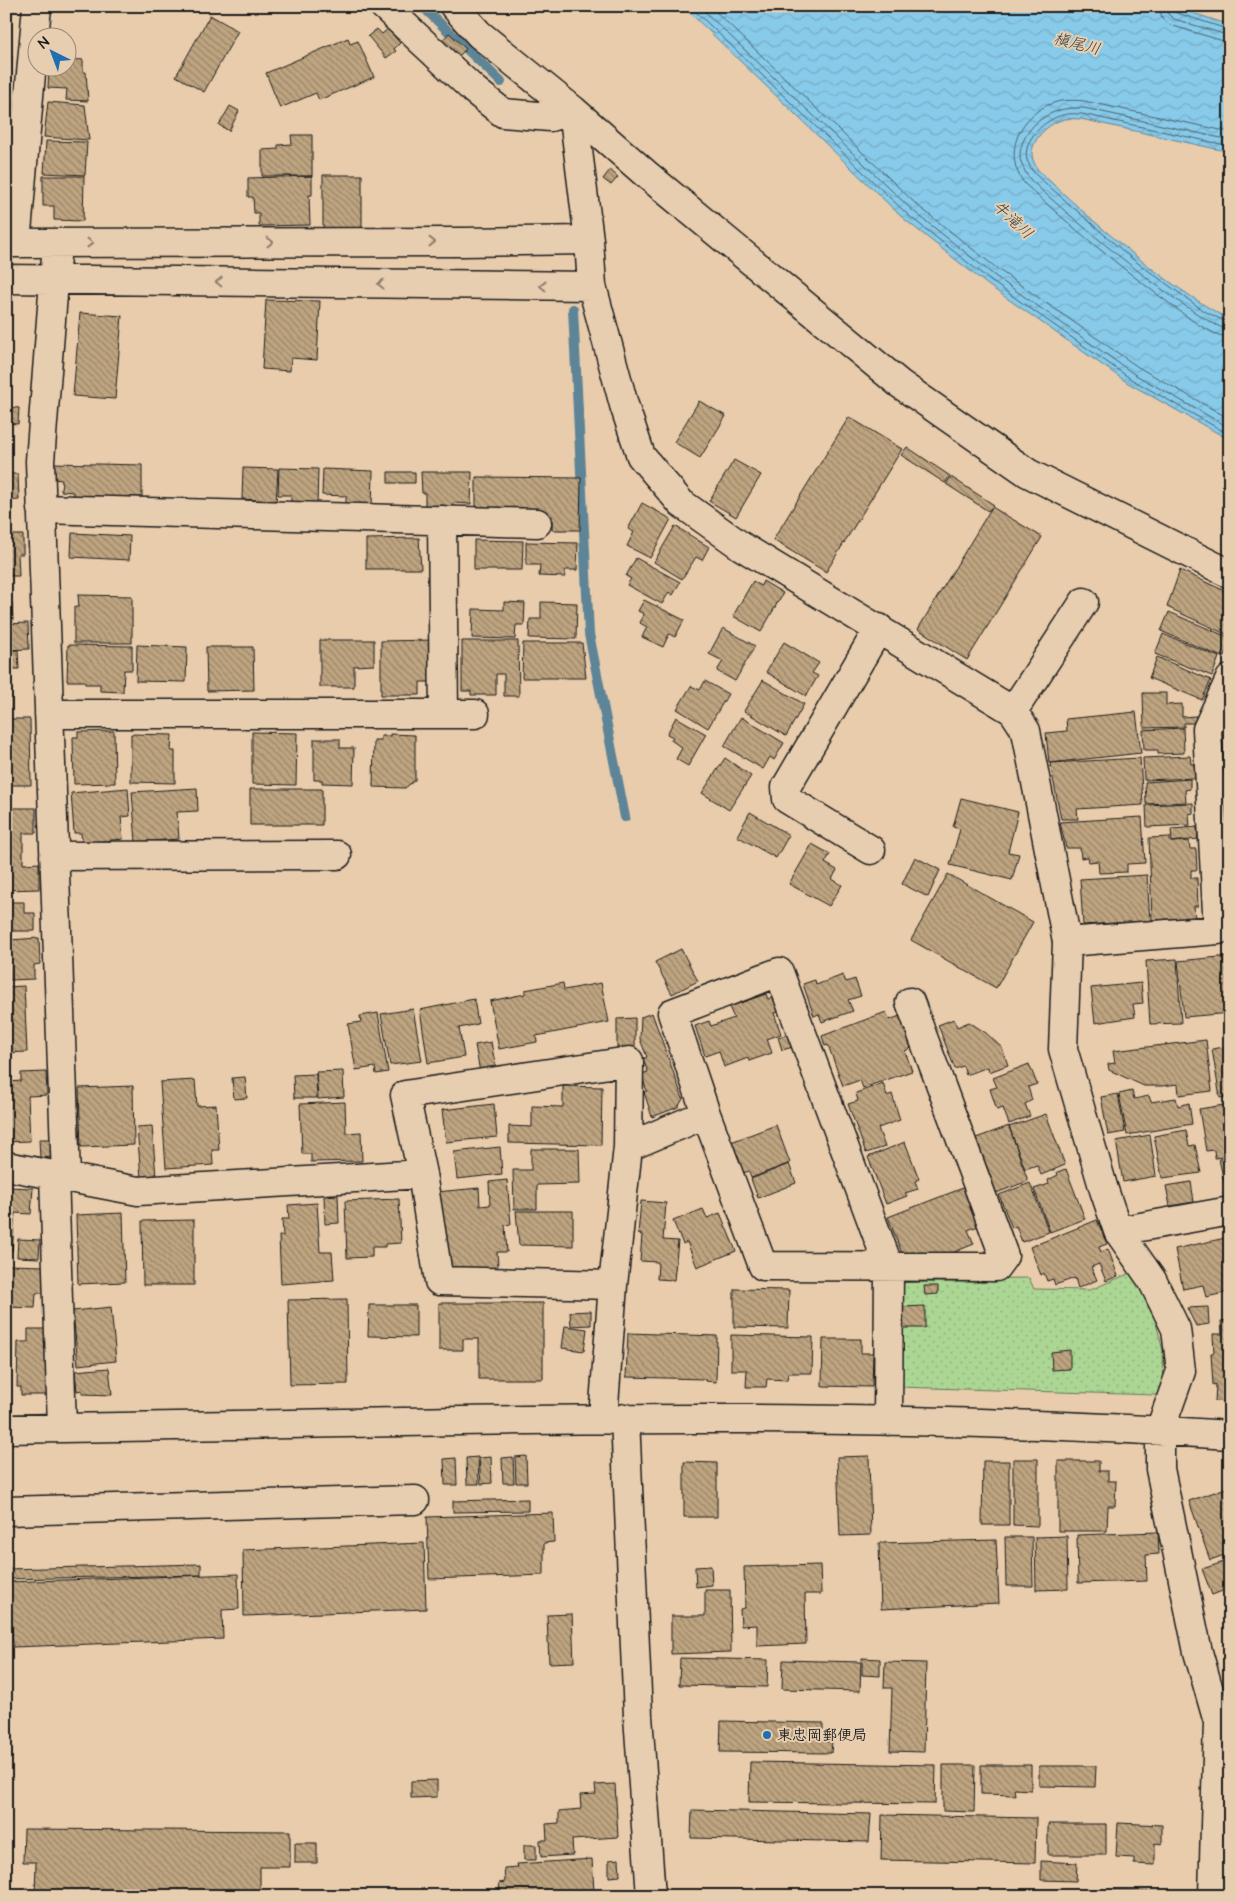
<svg xmlns="http://www.w3.org/2000/svg" width="1236" height="1902" font-family="'Architects Daughter','Klee One',sans-serif">
<defs>
<pattern id="green-dots" width="8" height="8" patternUnits="userSpaceOnUse" patternTransform="scale(1.25)"><rect width="8" height="8" fill="#acd694"/><path d="M2 2h.1M6 6h.1" fill="none" stroke="#93b77f" stroke-width="1.8" stroke-linecap="round"/></pattern>
<pattern id="water-waves" width="16" height="10" patternUnits="userSpaceOnUse" patternTransform="scale(1.25)"><rect width="16" height="10" fill="#88cae9"/><path d="M0 5q4-4 8 0t8 0" fill="none" stroke="#75adc7"/></pattern>
<pattern id="building-back-hatch" width="6" height="6" patternUnits="userSpaceOnUse" patternTransform="scale(1.25)"><rect width="6" height="6" fill="#bea480"/><path d="M-1 5l2 2M0 0l6 6M5-1l2 2" fill="none" stroke="#9a8568"/></pattern>
</defs>
<rect width="100%" height="100%" fill="#e8ccab"/>
<filter id="ink" filterUnits="userSpaceOnUse"><feTurbulence type="fractalNoise" baseFrequency=".02" numOctaves="2"/><feDisplacementMap in="SourceGraphic" scale="10" xChannelSelector="R" yChannelSelector="G"/><feConvolveMatrix kernelMatrix="1 2 1 2 8 2 1 2 1" color-interpolation-filters="sRGB"/></filter>
<g filter="url(#ink)">
<path fill="url(#green-dots)" stroke="#647958" d="M1133,1272L1153,1311L1163,1351L1164,1387L1156,1395L899,1387L901,1283L957,1279L1029,1278L1034,1289L1090,1290Z"/>
<path fill="url(#water-waves)" stroke="#5d8497" d="M683,6H1171L1230,25V152L1081,119C1076,119 1070,118 1065,119C1049,122 1027,142 1033,160C1034,163 1036,167 1038,170C1094,223 1162,283 1230,320V440L1128,383L988,285L904,219Z"/>
<g fill="none" stroke-linecap="round" stroke-linejoin="round">
<path stroke="#47626e" stroke-width="1" d="M690,6L908,215L991,281L1131,379L1230,435
M699,6L912,210L995,276L1134,374L1230,428
M710,6L917,205L999,270L1138,367L1230,419
M1159,6L1162,18L1170,25L1230,43
M1167,6L1168,14L1174,19L1230,36
M1173,6L1174,11L1177,13L1230,30
M1230,132L1084,101C1077,100 1068,100 1061,101C1023,108 999,152 1025,184C1071,227 1119,266 1170,304C1185,315 1211,337 1230,337
M1230,140L1084,108C1064,107 1050,111 1035,124C1026,133 1017,149 1021,162C1023,167 1026,175 1030,179C1055,205 1201,328 1230,330
M1230,146L1082,114C1076,114 1069,113 1063,115C1045,119 1022,140 1027,160C1029,165 1032,170 1035,174L1131,258L1204,311L1230,324"/>
<path stroke="#5d8497" stroke-width="10" d="M422,6L501,82
M573,309L589,634L625,817"/>
</g>
<path fill="url(#building-back-hatch)" stroke="#1c1c1c" d="M6,10H12L10,53H6Z
M210,15L238,31L204,92L176,76Z
M377,29L382,34L388,29L400,43L394,49L396,51L386,58L368,36Z
M449,33L466,49L458,57L441,42Z
M348,38L350,44L358,41L374,77L319,100L316,93L280,108L266,73Z
M6,55L12,56L11,89H6Z
M68,59L83,60V72H86L88,101L66,100L67,89L48,88L49,68H68Z
M6,92L9,93L6,126Z
M48,102L85,105L89,140L44,137Z
M230,106L239,111L229,131L219,125Z
M291,135H312V176H262V150L278,149V145L292,144Z
M46,141L87,142L85,175L44,173Z
M610,170L618,177L611,185L603,179Z
M323,175H362V228H323Z
M43,176H84L83,221L54,220V206H43Z
M312,176V195H309L310,225L259,226V213H254L253,197H248V178Z
M266,300L320,301L317,360L291,358L290,371L262,369Z
M80,313L122,316L115,399L73,396Z
M6,373H9L6,398Z
M699,401L726,416L700,458L674,442Z
M6,407L19,408L18,424L6,423Z
M849,417L902,449L826,572L773,540Z
M907,447L950,476L945,483L901,455Z
M734,460L761,475L736,517L709,501Z
M52,463L142,465V497L73,496V492L61,491L62,480L52,479Z
M243,468L278,469L276,504H256V500L242,499Z
M279,468L318,469L317,505H291V495H278Z
M323,469L373,471L372,508H346V496L322,495Z
M388,472H415V483H388Z
M421,472H472L471,504L453,503L452,509H425V493H422Z
M6,474H18L19,500L6,501Z
M476,477L581,478L580,530H552V516L476,515Z
M951,477L994,505L988,511L946,484Z
M642,503L671,519L650,558L627,546L634,532L628,529Z
M992,507L1042,537L967,660L918,629Z
M675,526L709,547L702,560L696,557L682,579L654,562Z
M72,533L130,536L129,560L71,557Z
M6,535H23V554H18L19,576H6Z
M419,538L421,569H366V539Z
M474,540L523,541L522,570H474Z
M526,542L578,543L577,570H565V577L539,576L540,565H526Z
M636,558L680,582L673,595L669,592L662,604L627,585L631,579L626,576Z
M1180,570L1229,593L1227,598L1230,599V636L1167,607Z
M753,581L761,586L763,581L783,593L761,632L733,616Z
M6,587L7,602H12L13,622L6,623Z
M78,595L132,596V643H74V607H79Z
M644,600L684,620L675,637L669,634L663,647L642,637L647,627L640,623L644,614L638,611Z
M504,602L525,603L524,625H516L515,639L472,638L473,609L504,610Z
M541,602L577,603L576,639L529,638L530,619H541Z
M1169,612L1230,638V644L1224,658L1161,631Z
M28,623L29,649L6,650V624Z
M723,628L755,646L735,681L717,671L723,661L709,654Z
M1163,634L1219,657L1212,676L1155,654Z
M320,640H374V665L354,666V687H320Z
M434,640V682H420V695H381V641Z
M462,641H518L519,696H504V674H496V695H471V691H462Z
M784,642L819,663L812,673L818,676L806,696L766,672Z
M523,643H582L586,678H522Z
M68,645L132,646V670H124L123,692L100,691V684H85V681H67Z
M137,645L187,647L186,682L136,681Z
M206,647H253L254,690L207,691Z
M18,650L19,669H6V651Z
M1157,657L1211,680L1202,700L1149,678Z
M763,680L804,704L786,736L744,711Z
M705,681L728,694L708,728L677,709L691,686L700,690Z
M6,688H11V709H6Z
M1143,693H1166V705L1182,704V717L1196,716L1197,723H1184V727L1144,728Z
M1136,712L1141,753L1049,763L1046,733L1067,731L1066,719Z
M676,717L706,734L688,766L676,759L682,748L671,740L673,737L667,734Z
M741,717L784,743L774,760L770,757L763,769L724,746Z
M6,719H30L31,785H6Z
M1183,728L1184,753L1158,754V750H1144L1143,730Z
M114,731L115,783L74,784L73,737H78V732Z
M252,732L297,733L296,785L252,784Z
M131,734L172,735L171,751H175V783L131,782Z
M390,734L415,735V780L405,788L373,787L374,740H381V736H390Z
M314,739H340V748H354L353,784L322,783V780H314Z
M1190,756L1191,764H1196V778L1144,780L1143,758Z
M725,758L751,776L729,810L702,793Z
M1140,758L1143,805L1077,809L1078,819H1061L1050,763Z
M1226,772H1230V817H1228Z
M1190,779V789L1185,790L1186,802L1146,804L1145,782Z
M128,788L130,816L121,817L123,839L82,843L81,833H74L71,793Z
M197,788L198,811L177,812L179,839L136,842L132,792Z
M250,789H322V825H250Z
M961,798L1018,812L1008,852L1019,854L1012,880L950,865L960,829L953,827Z
M1193,803V813L1189,814L1190,825L1147,827L1146,805Z
M6,808H36V833H23V864L39,863V889L6,890Z
M750,812L789,835L776,858L737,836Z
M1142,817L1145,863L1127,864V872L1099,873L1098,861L1089,862L1088,857L1081,858L1080,848H1066L1060,822Z
M1197,827L1198,839L1172,842L1171,829Z
M1170,837V842L1189,841L1190,849H1196L1197,870H1191V878H1197L1198,906H1194L1195,918L1152,920L1149,838Z
M812,844L830,854L825,863L837,870L832,879L842,885L829,906L789,884Z
M915,857L940,870L928,897L902,884Z
M948,874L1033,922L996,988L911,940Z
M1147,875L1150,921L1083,925L1080,879Z
M6,902H24V913H35V931H6Z
M39,938L40,964L34,965V979L10,980L9,940Z
M681,949L698,981L672,994L655,962Z
M1230,956V1013L1184,1017L1178,961Z
M1177,959L1181,1023L1150,1024L1146,961Z
M843,975L846,982L855,979L861,996L848,1000L853,1011L822,1022L819,1014L814,1016L803,984L815,980L816,985Z
M563,983L564,990L601,983L609,1022L536,1036L537,1042L499,1049L490,1001L525,994V990Z
M1141,983L1143,1003L1133,1004L1135,1017L1095,1023L1091,988Z
M24,986L27,1052L6,1053V987Z
M766,994L768,999L774,997L779,1012L774,1013L781,1034L767,1039L772,1053L749,1061L748,1058L724,1067L719,1051L705,1056L695,1026L709,1021L711,1026L734,1018L729,1007Z
M474,999L478,1024L459,1028L464,1057L428,1063L420,1010Z
M413,1009L422,1061L390,1065L381,1014Z
M886,1012L889,1020L900,1016L911,1048L905,1051L912,1071L863,1088L860,1080L843,1086L828,1045L825,1046L822,1036Z
M378,1013L388,1072L376,1074L375,1067L356,1070L348,1024L361,1022L360,1016Z
M652,1013L683,1099L678,1107L652,1117L644,1092L647,1091L641,1074L648,1072L643,1059L647,1057L640,1039L641,1017Z
M635,1018V1049L617,1053V1019Z
M954,1019L957,1027L969,1022L986,1033L1002,1048L1008,1065L989,1072L988,1067L966,1075L963,1066L955,1069L938,1025Z
M789,1034L793,1047L782,1050L778,1037Z
M1206,1040L1212,1091L1179,1095L1178,1084L1162,1086H1144L1109,1070L1108,1064L1115,1063L1113,1051Z
M491,1042L496,1069L480,1072L475,1045Z
M1230,1046V1096L1220,1098L1212,1049Z
M1029,1064L1037,1084L1028,1087L1032,1100L1025,1104L1030,1116L1009,1124L1003,1108L997,1110L990,1089L997,1087L993,1078Z
M9,1070L10,1082L21,1081V1073L46,1072L47,1095L28,1096L30,1141L6,1142V1071Z
M343,1071L344,1097L318,1099L316,1072Z
M316,1074L317,1098H294L293,1075Z
M245,1077L247,1098L234,1099L232,1078Z
M195,1080L197,1106L216,1105L219,1150H212L213,1165L166,1168L160,1082Z
M883,1083L887,1096L892,1094L900,1120L878,1128L885,1147L866,1153L848,1104L858,1101L856,1093Z
M133,1086L134,1145L81,1147L79,1088Z
M563,1086L602,1087L601,1145L509,1143V1126L532,1127V1106L563,1107Z
M1132,1091L1134,1099L1149,1096L1151,1102L1176,1098L1178,1106L1189,1103L1192,1124L1127,1135L1119,1094Z
M1118,1094L1125,1132L1108,1135L1101,1097Z
M345,1102L346,1133L361,1132L362,1161L311,1162V1154H302L300,1104Z
M494,1104L497,1137L446,1142L442,1110Z
M1230,1104V1156L1215,1158L1214,1150L1206,1151L1199,1109Z
M1046,1114L1065,1165L1041,1175L1037,1165L1025,1169L1009,1127Z
M776,1125L790,1163L751,1178L749,1171L743,1173L731,1142Z
M152,1126L156,1177L141,1178L137,1127Z
M1009,1126L1028,1181L996,1193L976,1138Z
M1186,1130L1189,1146L1195,1145L1201,1173L1162,1178L1154,1136Z
M1150,1135L1156,1176L1123,1182L1116,1141Z
M39,1139H52L53,1157L40,1158Z
M905,1142L919,1179L915,1181L918,1189L905,1193L907,1196L886,1204L868,1157Z
M500,1147L502,1174L457,1179L454,1152Z
M531,1149H579L580,1184L537,1185V1209H514L513,1170H531Z
M1230,1158V1200H1228L1219,1159Z
M789,1164L796,1183L758,1198L751,1179Z
M1066,1169L1085,1219L1050,1232L1034,1189L1049,1184L1048,1180L1058,1175L1057,1172Z
M507,1180L511,1224L505,1225L507,1252H497L498,1265L496,1269L455,1272L446,1261L441,1207H437L436,1192L479,1188L480,1206L490,1205L489,1182Z
M1191,1182L1194,1202L1170,1206L1166,1186Z
M1030,1183L1049,1232L1022,1242L1016,1226L1012,1228L999,1195Z
M6,1187L33,1188L31,1214L15,1213L12,1251H6Z
M963,1188L978,1226L968,1230L974,1244L942,1257L903,1256L888,1217Z
M338,1195L339,1223L325,1224L324,1196Z
M399,1199L401,1243L385,1244V1247H372V1257L347,1258L345,1201Z
M641,1201L666,1203L663,1240L678,1241L674,1280L657,1279L658,1262L640,1261L642,1235L638,1234Z
M317,1203L320,1252H332L334,1280L281,1284L279,1236H283L282,1219H289L288,1205Z
M703,1209L707,1218L720,1213L736,1251L697,1267L687,1242L683,1244L673,1221Z
M516,1211H573V1246L519,1245Z
M123,1213L125,1282L78,1284L76,1215Z
M194,1220V1285H143L142,1221Z
M1097,1220L1107,1244L1099,1247L1101,1252L1108,1249L1118,1276L1106,1281L1099,1264L1091,1267L1097,1280L1078,1288L1075,1278L1055,1285L1053,1279L1047,1281L1044,1273L1041,1275L1030,1247Z
M1230,1237L1229,1292L1206,1297L1203,1285L1183,1289L1175,1249Z
M18,1239L40,1240L39,1258L17,1257Z
M6,1265L45,1266V1293H36L35,1308L6,1307Z
M924,1286H938V1294L925,1295Z
M734,1289L789,1290L788,1328L734,1327Z
M347,1299L348,1384L290,1385L288,1300Z
M439,1303H543V1379H479V1339H463V1350H439Z
M369,1305H416V1337L368,1336Z
M925,1306V1328H903V1307Z
M111,1307L116,1361L78,1365L73,1311Z
M1208,1307L1209,1324L1196,1326L1187,1308Z
M591,1311V1325L571,1326L570,1312Z
M1230,1320V1402L1215,1401L1216,1384L1213,1385L1211,1353H1214L1213,1334H1222L1221,1321Z
M565,1326L587,1329L584,1351L562,1348Z
M28,1329H54V1395H21V1387H17L18,1342H28Z
M628,1333L717,1336L716,1382L705,1381V1379L626,1377Z
M731,1335L813,1337L812,1373H788L787,1380L767,1379L766,1387H746L747,1370H731Z
M823,1339H861V1353H873L872,1387L822,1386Z
M1070,1350V1369L1052,1370L1051,1352Z
M109,1368L112,1395L82,1394V1390L77,1391L75,1371Z
M526,1456L527,1483H516L515,1457Z
M869,1456L871,1535L840,1536L837,1457Z
M478,1457L479,1484H467L466,1458Z
M491,1457L492,1483L481,1484L479,1458Z
M513,1457L514,1483H503L502,1458Z
M456,1458L457,1485H445L444,1459Z
M1013,1459H1038V1526L1013,1525Z
M983,1461H1009V1525H982Z
M1058,1461H1099V1471H1108V1481H1116L1115,1506H1108L1107,1531H1058Z
M684,1462L717,1463V1517H684Z
M1229,1487L1230,1553L1210,1560L1189,1501Z
M528,1499V1511L453,1512V1501Z
M553,1513L554,1542L544,1543V1575L429,1579L427,1517Z
M1158,1532L1159,1554L1146,1555L1147,1581L1078,1583L1077,1535Z
M1067,1536L1068,1589L1036,1590L1035,1537Z
M1005,1537H1032L1033,1586H1006Z
M996,1540L999,1603L881,1609L879,1543Z
M424,1543L426,1609L244,1616L243,1550Z
M1230,1560V1588L1212,1595L1202,1569Z
M201,1564V1575L6,1579V1569Z
M820,1565L821,1594H805L806,1644L757,1646V1625L741,1626L740,1609L745,1608L744,1567Z
M711,1566L712,1585L696,1587L695,1567Z
M238,1574L239,1609L222,1610L223,1639L13,1647L11,1611H6V1582Z
M705,1590H730L731,1652L671,1654V1616H705Z
M1230,1603V1622L1223,1605Z
M572,1614L574,1662L549,1663L547,1615Z
M680,1658L768,1660L767,1687L679,1685Z
M862,1658L880,1659V1676L862,1675Z
M783,1660L861,1662L860,1691L782,1689Z
M885,1662L926,1663L924,1752L890,1751L892,1688H884Z
M721,1721L823,1723V1741H832L831,1753L720,1752Z
M750,1762L936,1765L935,1804L749,1802Z
M943,1765H975L974,1812L943,1811Z
M981,1765H1031V1790L1014,1789L1015,1795L981,1794Z
M1039,1766H1096L1095,1787L1039,1786Z
M437,1780V1797L411,1798V1781Z
M615,1784L618,1837L572,1840L573,1855L541,1857L540,1840H547L546,1824L559,1823V1811L581,1809L580,1795L596,1794L595,1785Z
M692,1810L871,1814L869,1842L691,1838Z
M882,1815L1036,1818L1035,1863L881,1860Z
M1118,1823L1162,1825V1844L1155,1843V1865L1134,1864V1858L1116,1857Z
M1048,1824H1106V1855H1048Z
M24,1829L290,1831V1867H260V1896H35L36,1862H23Z
M1228,1841H1230V1883H1228Z
M295,1843H317V1863H295Z
M524,1845H536V1860H524Z
M592,1859L594,1892L566,1894V1896H485V1892L500,1891L499,1883L505,1882L504,1868L518,1867L517,1864Z
M619,1859L620,1876L609,1877V1860Z
M1041,1861L1077,1863L1076,1881L1041,1880Z
M1114,1890L1165,1892V1896H1114Z
M622,1891V1896H597V1892Z"/>
<g fill="none" stroke-linecap="round" stroke-linejoin="round">
<defs>
<path id="minor" d="M384,6L474,90L503,113L550,117L573,110L589,240L592,286L624,405L641,456L681,503L741,546L1013,711L1026,731L1067,942L1063,1049L1104,1190L1118,1231L1152,1280L1176,1329L1181,1371L1160,1430V1469L1198,1652L1218,1722L1213,1896
M454,6L479,34L573,110L646,174L900,384L1028,473L1230,574
M6,243L462,242L589,240
M16,243L37,6
M57,243L40,461L66,1177
M6,279L592,286
M41,509L537,523
M442,520L444,714
M1013,711L1084,602
M49,714H475
M871,850L787,799L786,787L879,628
M54,856L337,855
M1067,942L1218,930L1207,729L1230,679
M628,1147L706,1114
M6,1166L138,1191L422,1174
M54,1174L62,1428
M1118,1231L1230,1211
M603,1418L613,1285L628,1147L629,1061L405,1095L422,1174L439,1281L613,1285
M625,1418L638,1716L651,1896
M888,1421L889,1267L779,972L672,1013L706,1114L763,1266L996,1267L1004,1256L910,1002
M6,1429C119,1426 232,1425 344,1423C639,1417 935,1415 1230,1435
M6,1511L415,1500"/>
</defs>
<use href="#minor" stroke="#1c1c1c" stroke-width="31"/>
<use href="#minor" stroke="#e8ceb0" stroke-width="28"/>
</g>
<defs><path id="oneway-chevron" d="M-2-3.5L2.5 0L-2 3.5" fill="none" stroke-width="1.6" stroke-linecap="round" stroke-linejoin="round" transform="scale(1.25)"/></defs>
<g stroke="#8c7e6d">
<use href="#oneway-chevron" transform="translate(270 242)"/>
<use href="#oneway-chevron" transform="translate(432 242)"/>
<use href="#oneway-chevron" transform="translate(90 243)"/>
<use href="#oneway-chevron" transform="translate(219 282) rotate(-179)"/>
<use href="#oneway-chevron" transform="translate(381 284) rotate(-179)"/>
<use href="#oneway-chevron" transform="translate(543 286) rotate(-179)"/>
</g>
</g>
<circle fill="#1f6fb2" stroke="#e8ceb0" stroke-width="2" cx="767" cy="1735" r="5"/>
<g text-anchor="middle" dominant-baseline="central" stroke-width="4" stroke-linejoin="round" paint-order="stroke">
<g font-size="15" font-weight="bold" fill="#1c1c1c" stroke="#e8ceb0" text-anchor="start">
<text x="777" y="1735">東忠岡郵便局</text>
</g>
<g font-size="16" font-style="italic" fill="#323f45" stroke="#e8ceb0">
<text transform="translate(1077 44) rotate(14)">槇尾川</text>
<text transform="translate(1013 220) rotate(43)">牛滝川</text>
</g>
</g>
<rect width="1236" height="1902" fill="none" stroke="#e8ceb0" stroke-width="25"/>
<rect x="12" y="12" width="1211" height="1877" fill="none" stroke="#1c1c1c" stroke-width="2" filter="url(#ink)"/>
<g transform="translate(52 52) rotate(318)"><circle r="24" fill="#e8ceb0" stroke="#968775"/>
<path d="M0-4L9 19L0 12L-9 19Z" fill="#1f6fb2"/>
<text y="-8" font-size="14" font-weight="bold" text-anchor="middle" fill="#1c1c1c">N</text>
</g>
</svg>
